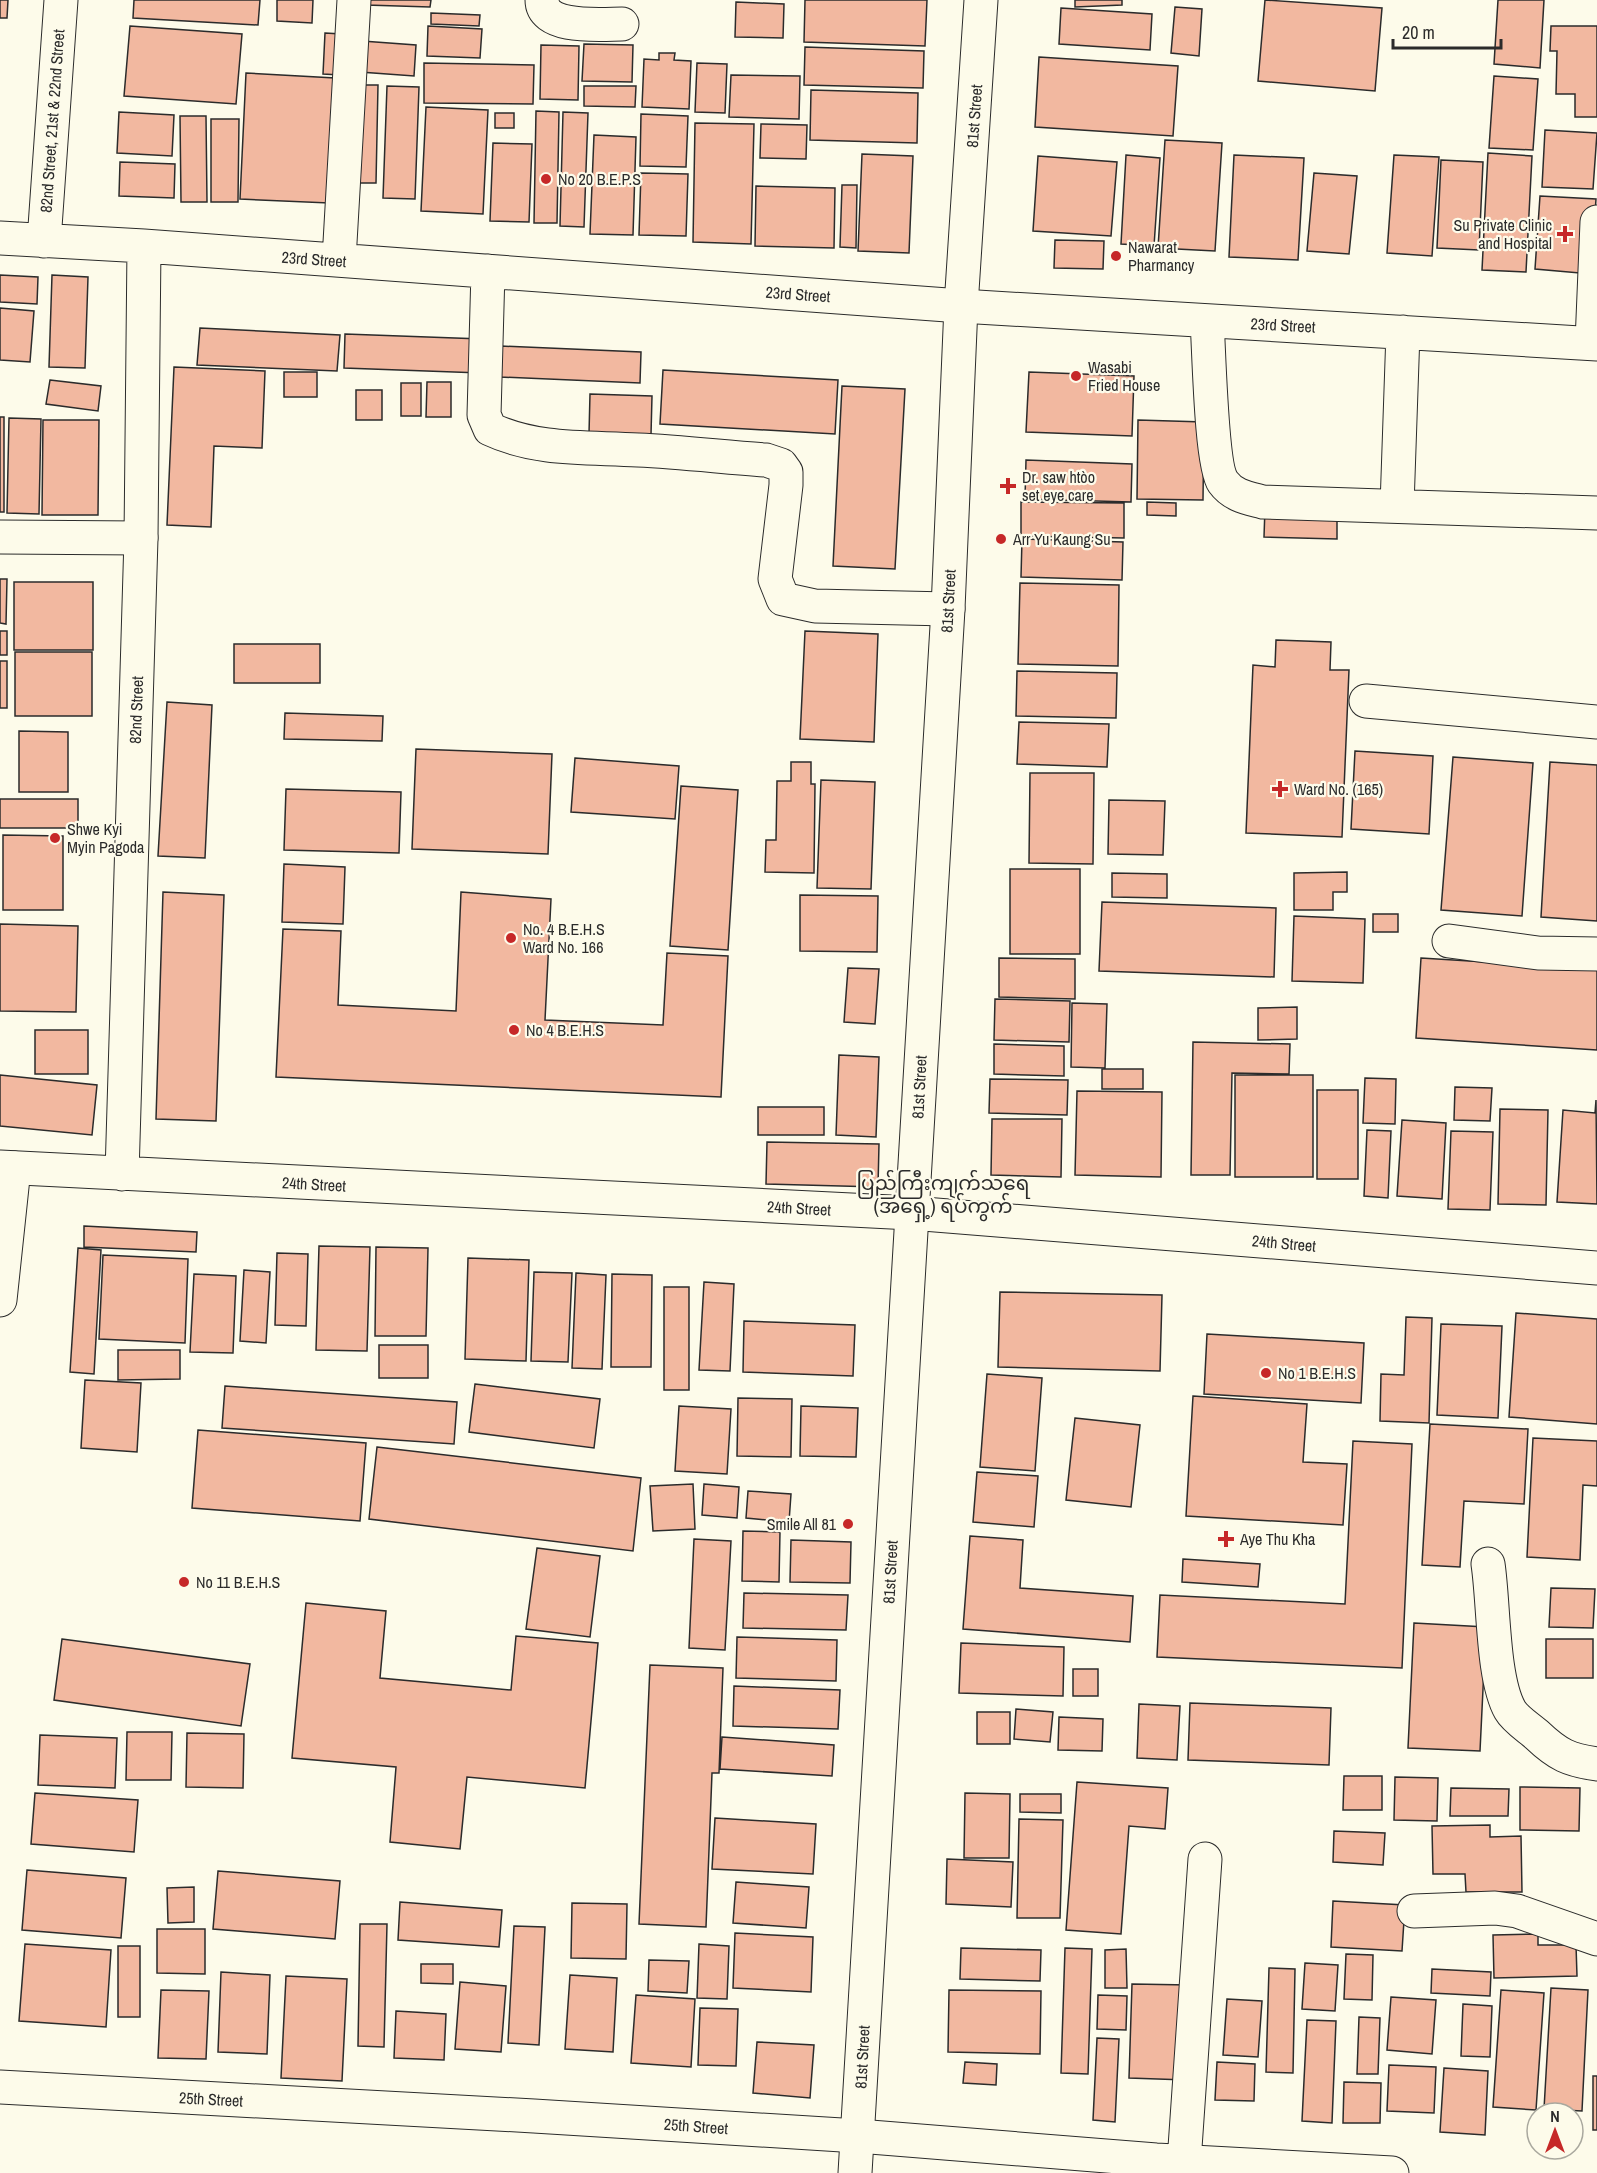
<svg xmlns="http://www.w3.org/2000/svg" width="1597" height="2173" font-family="'Archivo Narrow','Noto Sans Myanmar',sans-serif">
<rect width="100%" height="100%" fill="#fdfbea"/>
<path fill="#f2b8a0" stroke="#2b2b2b" stroke-width="1.5" d="M0,0H8L7,18H0Z
M134,0H260L258,25L133,18Z
M277,0H313L312,23L277,21Z
M366,0H431L430,7L366,5Z
M805,0H927L925,46L804,42Z
M1075,0H1122V5L1075,7Z
M1265,0L1382,8L1375,91L1258,81Z
M1498,0H1544L1540,68L1494,64Z
M736,2L784,4L783,38L735,37Z
M1175,7L1202,9L1199,56L1171,53Z
M1061,8L1152,14L1150,50L1059,44Z
M431,13L480,15L479,26L431,24Z
M130,26L242,34L236,104L124,96Z
M428,26L482,29L480,58L427,56Z
M1551,26H1597V117H1575V94H1556L1557,51H1550Z
M325,33L341,34L340,75L323,74Z
M362,41L416,45L414,76L360,72Z
M584,44L633,45L632,82L582,81Z
M541,45L579,46L578,100L540,99Z
M805,47L924,51L923,88L804,85Z
M659,53H675L674,60L691,61L689,109L642,107L644,59L659,60Z
M1039,57L1178,66L1173,136L1035,127Z
M424,63L534,65L533,104L424,103Z
M697,63L727,64L725,113L695,112Z
M246,73L335,78L329,203L240,199Z
M731,75L800,76L799,119L729,117Z
M1494,76L1538,79L1533,150L1489,148Z
M363,85H378L376,183H360Z
M387,86L419,87L415,199L383,198Z
M584,86H636L635,107L584,106Z
M811,90L918,93L917,143L810,140Z
M426,107L488,110L483,214L421,211Z
M536,111L559,112L557,223H534Z
M119,112L174,115L172,156L117,153Z
M563,112L588,113L584,227L560,226Z
M495,113H514V128H495Z
M641,114L688,116L686,167L640,166Z
M180,116H206L207,202H181Z
M211,119H239L238,202H211Z
M695,123L754,124L751,244L693,242Z
M761,124L807,125L806,159L760,158Z
M1545,130L1597,133L1593,189L1542,187Z
M594,135L636,137L633,235L590,234Z
M1165,140L1222,143L1215,251L1158,248Z
M493,143L532,144L529,222L490,221Z
M1488,153L1532,156L1526,272L1482,270Z
M862,154L913,156L909,253L858,251Z
M1126,155L1160,158L1154,246L1121,244Z
M1234,155L1304,158L1298,260L1229,257Z
M1394,155L1439,157L1432,256L1387,253Z
M1038,156L1117,162L1111,236L1033,231Z
M1441,160L1483,162L1479,250L1437,248Z
M120,162L175,164L174,198L119,196Z
M641,173L688,174L686,236L639,235Z
M1314,173L1357,176L1349,254L1307,251Z
M842,185H857L856,248L840,247Z
M756,186L835,188L834,248L755,246Z
M1540,196L1596,199L1591,274L1535,269Z
M1055,240L1104,241L1103,269L1054,268Z
M0,275L38,277L37,304L0,302Z
M52,275L88,277L85,368L49,367Z
M0,308L34,311L30,362L0,360Z
M200,328L340,335L337,371L197,365Z
M345,334L482,339L481,373L344,368Z
M501,346L641,352L640,383L500,377Z
M174,367L265,371L262,448L214,446L211,527L167,525Z
M663,370L838,380L835,434L660,424Z
M284,372H317V397H284Z
M1029,372L1134,376L1132,436L1026,432Z
M50,380L101,386L98,411L46,404Z
M427,382H451V417H426Z
M401,383H421V416H401Z
M842,386L905,389L895,569L833,566Z
M356,390H382V420H356Z
M590,394L652,396L651,435L589,434Z
M0,417H4V512H0Z
M9,418L41,419L39,514L7,513Z
M43,420H99L98,515H42Z
M1138,420L1204,422L1203,500L1137,499Z
M1026,460L1132,464L1131,502L1025,499Z
M1021,502L1124,503V538L1021,536Z
M1147,502L1176,503V516L1147,515Z
M1265,508L1337,509V539L1264,537Z
M1022,539L1123,542L1122,580L1021,577Z
M0,579H7L6,624L0,623Z
M14,582H93V650H14Z
M1020,583L1119,585L1118,666L1018,664Z
M0,631H7V655H0Z
M805,631L878,634L874,742L800,739Z
M1276,640L1331,642L1330,670H1349L1342,837L1246,833L1253,665L1275,667Z
M234,644H320V683H234Z
M15,652H92V716H15Z
M0,661H7V708H0Z
M1017,671L1117,673L1116,718L1016,716Z
M167,702L212,705L205,858L158,856Z
M285,713L383,716L382,741L284,739Z
M1019,722L1109,724L1107,767L1017,764Z
M19,731L68,732V792H19Z
M416,749L552,754L548,854L412,849Z
M1355,751L1433,756L1429,834L1351,829Z
M1453,757L1533,763L1522,916L1441,910Z
M575,758L679,766L675,819L571,812Z
M791,762H811V784H815L814,873L765,872L766,840H776L777,781H791Z
M1550,762L1597,765V921L1541,917Z
M1030,773H1094L1093,864L1029,863Z
M821,780L875,782L871,889L817,888Z
M681,786L738,790L728,950L670,946Z
M286,789L401,792L399,853L284,850Z
M0,799H78V828H0Z
M1109,800L1165,801L1163,855L1108,854Z
M3,835L63,836V910H3Z
M284,864L345,867L343,924L282,922Z
M1010,869H1080V954H1010Z
M1347,872V892H1333V910H1294V873Z
M1112,873L1167,874V898L1112,897Z
M163,892L224,895L216,1121L156,1119Z
M461,892L551,899L545,1020L663,1025L667,953L728,956L721,1097L276,1077L283,929L341,931L338,1005L456,1011Z
M800,895L878,896L877,952L800,951Z
M1102,902L1276,908L1274,977L1099,971Z
M1373,914H1398V932H1373Z
M1294,916L1365,919L1363,983L1292,981Z
M0,924L78,926L76,1012L0,1011Z
M999,958L1075,959V999L999,997Z
M1421,958L1597,969V1050L1416,1038Z
M848,968L879,969L875,1024L844,1022Z
M995,999L1070,1001L1069,1042L994,1040Z
M1072,1003L1107,1004L1105,1068L1071,1067Z
M1297,1007V1039L1258,1040V1008Z
M35,1030H88V1074H35Z
M1193,1042L1290,1044L1289,1074L1232,1073L1230,1175H1191Z
M994,1044L1064,1046V1076L994,1074Z
M839,1055L879,1057L876,1137L836,1135Z
M1102,1069H1143V1089H1102Z
M0,1075L97,1085L92,1135L0,1126Z
M1235,1075H1313V1177H1235Z
M1365,1078L1396,1079L1395,1124L1363,1123Z
M990,1079L1068,1080L1067,1115L989,1113Z
M1455,1087L1492,1088L1490,1121L1454,1120Z
M1317,1090H1358V1179H1317Z
M1077,1091L1162,1092L1161,1177L1075,1175Z
M1596,1100L1597,1204L1557,1202L1563,1110L1595,1113Z
M758,1107H824V1135H758Z
M1500,1109L1548,1110L1546,1205L1498,1204Z
M992,1119H1062L1061,1177L991,1175Z
M1402,1120L1446,1123L1442,1199L1397,1196Z
M1367,1130L1391,1131L1388,1198L1364,1196Z
M1451,1131L1493,1132L1490,1210L1448,1209Z
M767,1142L879,1144L878,1187L766,1184Z
M84,1226L197,1232L196,1252L84,1247Z
M319,1246L370,1247L367,1351L316,1350Z
M376,1247L428,1248L426,1336H375Z
M78,1248L101,1250L94,1374L70,1372Z
M277,1253L308,1254L306,1326L275,1325Z
M103,1255L188,1259L185,1343L99,1339Z
M468,1258L529,1260L526,1361L465,1359Z
M244,1270L270,1272L266,1343L240,1341Z
M534,1272L572,1273L568,1362L531,1361Z
M576,1273L606,1275L602,1369L572,1368Z
M194,1274L236,1276L233,1353L190,1352Z
M612,1274L652,1275L651,1367H611Z
M704,1282L734,1284L730,1371L699,1370Z
M664,1287H689V1390H664Z
M1000,1292L1162,1295L1160,1371L998,1367Z
M1516,1313L1597,1319V1424L1509,1417Z
M1406,1317L1432,1318L1429,1423L1380,1421L1381,1374L1404,1375Z
M744,1321L855,1325L853,1376L743,1372Z
M1441,1324L1502,1326L1498,1418L1437,1415Z
M1207,1334L1364,1343L1361,1403L1204,1394Z
M379,1345H428V1378H379Z
M118,1350H180V1379L118,1380Z
M987,1374L1042,1378L1035,1471L980,1467Z
M85,1380L141,1383L137,1452L81,1448Z
M475,1384L600,1399L594,1448L469,1432Z
M225,1386L457,1402L454,1444L222,1428Z
M1193,1396L1307,1404L1303,1462L1347,1464L1343,1525L1186,1516Z
M738,1398L792,1399L791,1457L737,1456Z
M679,1406L731,1409L727,1474L675,1471Z
M801,1406L858,1408L856,1457L800,1456Z
M1075,1418L1140,1425L1131,1507L1066,1500Z
M1430,1424L1528,1429L1524,1504L1464,1501L1460,1567L1422,1565Z
M198,1430L366,1443L360,1521L192,1508Z
M1533,1438L1597,1441V1486L1583,1485L1580,1560L1527,1557Z
M1353,1441L1412,1444L1402,1668L1157,1657L1160,1595L1345,1604Z
M377,1447L641,1478L633,1551L369,1519Z
M977,1472L1038,1476L1034,1527L973,1522Z
M693,1484L695,1529L653,1531L650,1486Z
M704,1484L739,1487L737,1518L702,1515Z
M748,1491L791,1494L789,1522L746,1518Z
M743,1531L780,1532L779,1582L742,1581Z
M970,1536L1023,1540L1020,1588L1133,1596L1130,1642L963,1629Z
M694,1539L731,1541L725,1650L689,1648Z
M791,1540L851,1542L850,1583L790,1582Z
M537,1548L600,1556L590,1637L526,1629Z
M1183,1559L1260,1564L1258,1587L1182,1582Z
M1551,1588L1595,1589L1593,1628L1549,1627Z
M744,1593L848,1595L846,1630L743,1628Z
M306,1603L386,1611L380,1678L511,1690L516,1636L598,1643L585,1788L467,1777L460,1849L390,1842L396,1767L292,1758Z
M1414,1623L1486,1627L1480,1751L1408,1748Z
M737,1637L837,1640L836,1681L736,1678Z
M62,1639L250,1664L241,1726L54,1700Z
M1546,1639H1593V1678H1546Z
M961,1643L1064,1647L1063,1696L959,1693Z
M650,1665L723,1668L719,1773H712L706,1927L639,1924Z
M1073,1669H1098V1696H1073Z
M734,1686L840,1690L838,1729L733,1726Z
M1190,1703L1331,1708L1329,1765L1188,1760Z
M1139,1704L1180,1706L1177,1760L1137,1758Z
M1016,1709L1053,1712L1050,1742L1014,1739Z
M977,1712H1010V1744H977Z
M1059,1717L1103,1719L1102,1751L1058,1750Z
M127,1732H172L171,1780H126Z
M187,1733L244,1734L243,1788L186,1787Z
M40,1735L117,1738L115,1788L38,1785Z
M722,1737L834,1745L832,1776L720,1769Z
M1344,1776H1382V1810H1343Z
M1395,1777L1438,1778L1437,1821L1394,1820Z
M1077,1782L1168,1788L1165,1829L1129,1826L1121,1934L1066,1930Z
M1520,1787L1580,1788L1579,1831L1520,1830Z
M1451,1788L1509,1789L1508,1816H1450Z
M35,1793L138,1800L134,1852L31,1844Z
M965,1793L1010,1794L1009,1858H964Z
M1020,1794H1061V1813L1020,1812Z
M715,1818L816,1824L813,1874L712,1869Z
M1019,1819L1063,1820L1060,1918H1017Z
M1490,1825V1837L1521,1836L1522,1892H1466L1465,1874H1433L1432,1826Z
M1334,1831L1385,1833L1383,1865L1333,1862Z
M947,1859L1013,1862L1011,1907L946,1904Z
M27,1870L126,1878L121,1938L22,1930Z
M218,1871L340,1881L335,1939L213,1929Z
M736,1882L809,1887L806,1928L733,1923Z
M194,1887V1922L168,1923L167,1888Z
M1333,1901L1405,1905L1402,1951L1331,1947Z
M400,1902L502,1910L499,1947L398,1940Z
M572,1903L627,1904L626,1959L571,1958Z
M360,1924H387L384,2047L358,2046Z
M514,1926L545,1927L539,2045L508,2043Z
M157,1929H205V1974L157,1973Z
M735,1933L813,1937L811,1992L733,1988Z
M1538,1934V1945H1576L1577,1976L1494,1978L1493,1935Z
M25,1944L111,1950L106,2027L19,2021Z
M699,1944L729,1946L727,1999L697,1998Z
M118,1946H140V2017H118Z
M961,1948L1041,1950L1040,1981L960,1979Z
M1065,1948L1092,1949L1088,2074L1061,2073Z
M1126,1949L1127,1988H1105V1950Z
M1346,1954L1373,1955L1372,2000L1344,1999Z
M649,1960L689,1961L687,1993L648,1991Z
M1305,1963L1338,1965L1335,2011L1302,2009Z
M421,1964H453V1984L421,1983Z
M1269,1968L1295,1969L1293,2073L1266,2072Z
M1432,1969L1491,1972L1490,1996L1431,1993Z
M221,1972L270,1975L267,2054L218,2052Z
M570,1975L617,1978L613,2052L565,2049Z
M286,1976L347,1979L342,2081L281,2078Z
M460,1982L506,1986L501,2052L455,2049Z
M1132,1984L1189,1985L1186,2080L1129,2078Z
M1551,1988L1588,1990L1582,2111L1544,2109Z
M161,1990L209,1991L206,2059L158,2058Z
M949,1990L1041,1991L1040,2054L948,2052Z
M1501,1990L1544,1993L1536,2110L1493,2107Z
M636,1995L695,1999L691,2067L631,2063Z
M1098,1995L1127,1996L1126,2030L1097,2029Z
M1391,1997L1436,2000L1432,2054L1387,2050Z
M1227,1999L1262,2001L1258,2057L1223,2055Z
M1463,2004L1492,2006L1490,2057L1461,2056Z
M700,2008L738,2009L736,2066L698,2065Z
M396,2011L446,2014L444,2060L394,2058Z
M1359,2017L1380,2018L1378,2074H1357Z
M1307,2020L1336,2021L1332,2123L1302,2121Z
M1097,2038L1119,2039L1115,2122L1093,2120Z
M757,2042L814,2045L810,2098L753,2093Z
M965,2062L997,2064L996,2085L963,2083Z
M1217,2062L1255,2064L1254,2101L1215,2100Z
M1389,2065L1436,2067L1434,2113L1387,2111Z
M1444,2068L1488,2071L1485,2135L1440,2132Z
M1593,2076H1597V2130H1593Z
M1344,2082L1381,2083L1380,2123H1343Z"/>
<g fill="none" stroke-linecap="round" stroke-linejoin="round">
<defs>
<path id="minor" d="M542,0C542,30 602,24 622,24
M0,238L144,246L961,306L1597,344
M44,241L61,0
M339,260L354,0
M488,271L484,415L490,429C537,451 587,447 638,450C681,452 723,457 766,460L781,465L786,472V485L775,579L783,599L815,606L948,609
M1207,321C1209,349 1211,465 1223,482C1233,496 1248,498 1263,502L1597,513
M1592,343L1597,222
M1397,506L1403,332
M1366,701L1597,722
M1449,941L1538,953L1597,954
M0,1167L911,1213L1597,1268
M122,1174L141,538L144,246
M1488,1564C1494,1603 1492,1678 1510,1710C1515,1719 1529,1728 1537,1735C1558,1755 1569,1760 1597,1764
M1414,1911L1495,1908L1517,1911L1597,1939
M0,2087L534,2116L858,2136L1156,2160L1392,2173
M1184,2162L1205,1859"/>
<path id="tertiary" d="M0,537L141,538
M0,1300L14,1168
M855,2173L948,609L961,306L981,0"/>
</defs>
<use href="#minor" stroke="#2b2b2b" stroke-width="35"/>
<use href="#tertiary" stroke="#2b2b2b" stroke-width="35"/>
<use href="#minor" stroke="#fdfbea" stroke-width="33"/>
<use href="#tertiary" stroke="#fdfbea" stroke-width="33"/>
</g>
<g fill="#c62828" stroke="#fdfbea" stroke-width="2">
<circle cx="546" cy="179" r="6"/>
<path d="M1562 225h6v6h6v6h-6v6h-6v-6h-6v-6h6z"/>
<circle cx="1116" cy="256" r="6"/>
<circle cx="1076" cy="376" r="6"/>
<path d="M1005 477h6v6h6v6h-6v6h-6v-6h-6v-6h6z"/>
<circle cx="1001" cy="539" r="6"/>
<path d="M1277 780h6v6h6v6h-6v6h-6v-6h-6v-6h6z"/>
<circle cx="55" cy="838" r="6"/>
<circle cx="511" cy="938" r="6"/>
<circle cx="514" cy="1030" r="6"/>
<circle cx="1266" cy="1373" r="6"/>
<circle cx="848" cy="1524" r="6"/>
<path d="M1223 1530h6v6h6v6h-6v6h-6v-6h-6v-6h6z"/>
<circle cx="184" cy="1582" r="6"/>
</g>
<g text-anchor="middle" dominant-baseline="central" stroke-width="4.5" stroke-linejoin="round" paint-order="stroke">
<g font-size="16" fill="#2b2b2b" stroke="#fdfbea">
<text transform="translate(974 116) rotate(-86)">81st Street</text>
<text transform="translate(52 121) rotate(-86)">82nd Street, 21st &amp; 22nd Street</text>
<text transform="translate(314 259) rotate(4)">23rd Street</text>
<text transform="translate(798 294) rotate(4)">23rd Street</text>
<text transform="translate(1283 325) rotate(3)">23rd Street</text>
<text transform="translate(948 601) rotate(-87)">81st Street</text>
<text transform="translate(136 710) rotate(-88)">82nd Street</text>
<text transform="translate(919 1087) rotate(-87)">81st Street</text>
<text transform="translate(314 1184) rotate(3)">24th Street</text>
<text transform="translate(799 1208) rotate(3)">24th Street</text>
<text transform="translate(1284 1243) rotate(5)">24th Street</text>
<text transform="translate(890 1572) rotate(-87)">81st Street</text>
<text transform="translate(862 2057) rotate(-87)">81st Street</text>
<text transform="translate(211 2099) rotate(3)">25th Street</text>
<text transform="translate(696 2126) rotate(4)">25th Street</text>
</g>
<g font-size="16" fill="#2b2b2b" stroke="#fdfbea" text-anchor="start">
<text x="558" y="179">No 20 B.E.P.S</text>
<text x="1552" y="225" text-anchor="end">Su Private Clinic<tspan x="1552" dy="18">and Hospital</tspan></text>
<text x="1128" y="247">Nawarat<tspan x="1128" dy="18">Pharmancy</tspan></text>
<text x="1088" y="367">Wasabi<tspan x="1088" dy="18">Fried House</tspan></text>
<text x="1022" y="477">Dr. saw htòo<tspan x="1022" dy="18">set eye care</tspan></text>
<text x="1013" y="539">Arr Yu Kaung Su</text>
<text x="1294" y="789">Ward No. (165)</text>
<text x="67" y="829">Shwe Kyi<tspan x="67" dy="18">Myin Pagoda</tspan></text>
<text x="523" y="929">No. 4 B.E.H.S<tspan x="523" dy="18">Ward No. 166</tspan></text>
<text x="526" y="1030">No 4 B.E.H.S</text>
<text x="1278" y="1373">No 1 B.E.H.S</text>
<text x="836" y="1524" text-anchor="end">Smile All 81</text>
<text x="1240" y="1539">Aye Thu Kha</text>
<text x="196" y="1582">No 11 B.E.H.S</text>
</g>
<g font-size="20" fill="#2b2b2b" stroke="#fdfbea">
<text x="943" y="1182">ပြည်ကြီးကျက်သရေ<tspan x="943" dy="23">(အရှေ့) ရပ်ကွက်</tspan></text>
</g>
</g>
<g transform="translate(1555 2131)"><circle r="28" fill="#fdfbea" stroke="#a9a89e" stroke-width="1.5"/>
<path d="M0-4.5L10 22L0 15L-10 22Z" fill="#c62828"/>
<text y="-9" font-size="16" font-weight="bold" text-anchor="middle" fill="#2b2b2b">N</text>
</g>
<path d="M1393 39v9h108v-9" fill="none" stroke="#2b2b2b" stroke-width="3"/>
<text x="1402" y="39" font-size="18" fill="#2b2b2b" stroke="#fdfbea" stroke-width="4.5" paint-order="stroke">20 m</text>
</svg>
